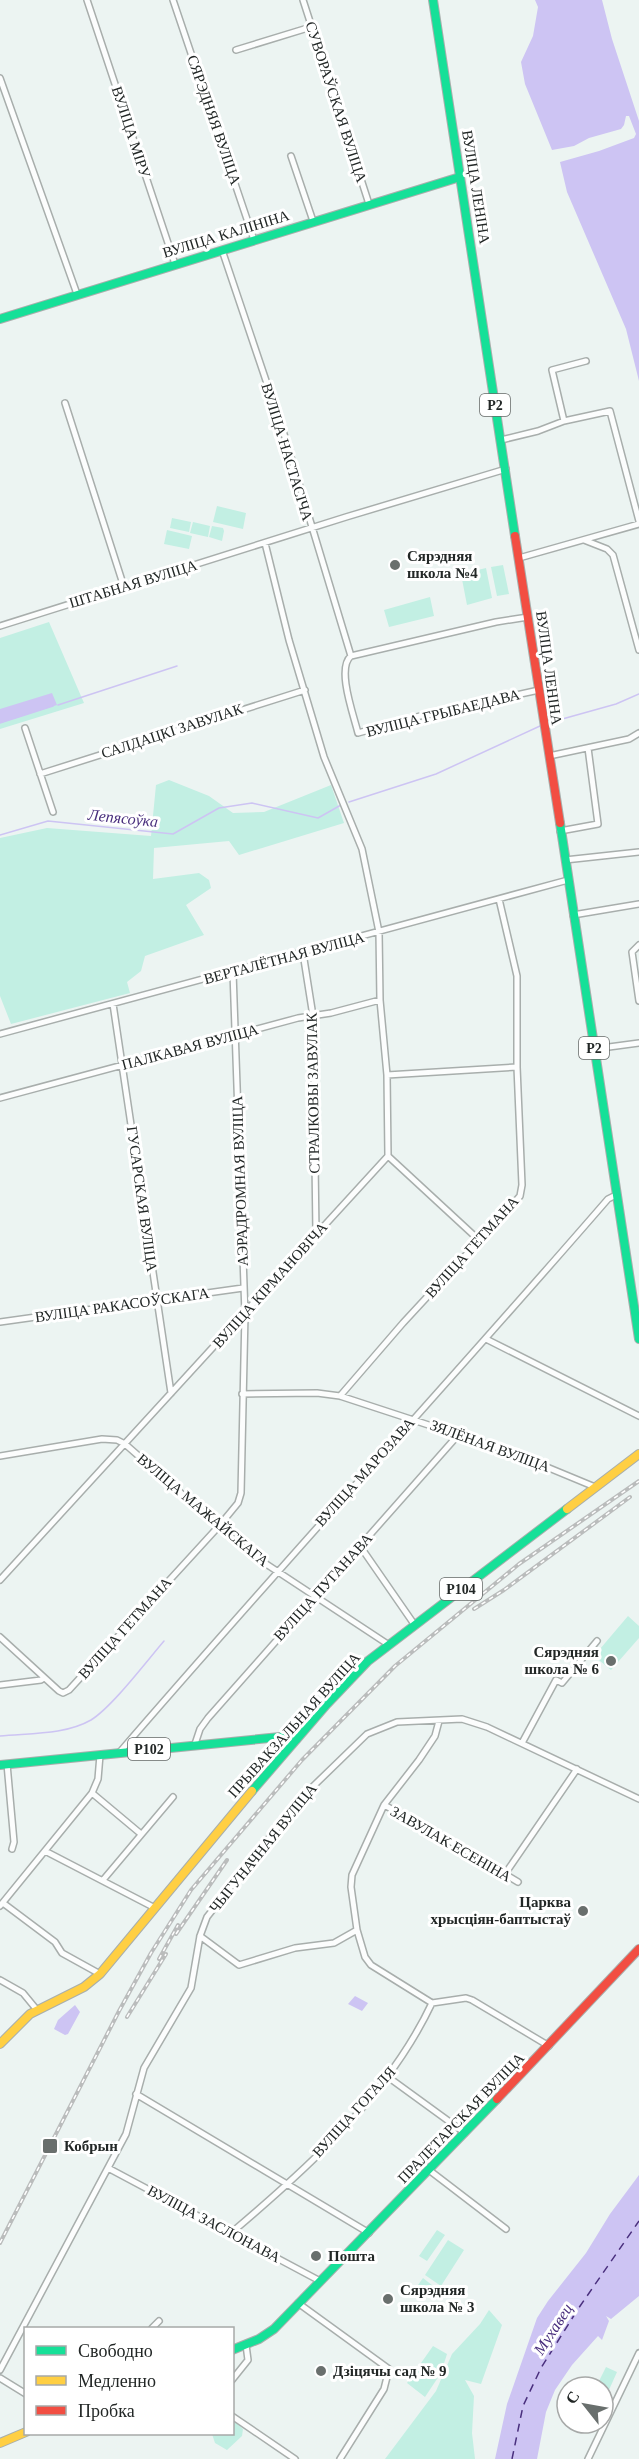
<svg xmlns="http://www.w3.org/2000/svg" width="639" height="2459" font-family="'Times New Roman',serif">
<rect width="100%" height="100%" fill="#ecf4f2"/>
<path fill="#c2efe3" d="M217,506L246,513L243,529L213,522Z
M172,518L191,522L189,532L170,528Z
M193,522L210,526L208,537L190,533Z
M212,526L223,528L224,531L222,541L209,537Z
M167,530L192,536L189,549L164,544Z
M503,565L509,594L497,596L491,567Z
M486,568L492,598L467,605L461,574Z
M430,597L434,616L389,627L384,610Z
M49,622L84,703L0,729V638Z
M169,780L209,796L233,813L264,812L331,785L344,823L239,855L229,841L154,848L153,879L199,873L209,880L211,888L186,905L204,935L145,956L141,971L127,982L130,993L11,1024L0,996V838L47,828L151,836L156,785Z
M628,1616L639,1626V1638L611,1670L594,1656Z
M437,2230L445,2235L427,2261L419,2256Z
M448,2240L464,2250L441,2286L425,2275Z
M423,2278L437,2289L432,2296L418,2285Z
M489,2310L502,2325L481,2384L465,2380L474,2396L472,2433L475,2459H385L436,2391L452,2354L480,2324Z
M433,2346L447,2354L441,2373L425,2397L407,2383Z
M606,2367L617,2372L604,2401L603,2387H596Z
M233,2420L243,2429L242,2436L227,2450L215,2443L212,2434H232Z"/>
<path fill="#cdc4f3" d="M535,0H602L612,39L639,121V381L626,329L567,192L560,162L599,151L634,138L636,134L629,116H626L624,125L621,129L589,138L574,146L552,150L525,84L521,62L533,36L538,7Z
M52,693L57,705L0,723V709Z
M355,1996L368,2003L362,2011L348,2004Z
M75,2005L80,2012L68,2034L65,2035L54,2029L58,2020Z
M639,2175V2296L611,2319L606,2316L609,2321L602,2340L598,2336L572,2365L555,2390L546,2412L537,2459H495L507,2404L537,2318L548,2301L586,2253L610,2214Z"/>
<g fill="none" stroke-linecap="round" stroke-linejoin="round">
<path stroke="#cdc4f3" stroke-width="1.5" d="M58,705L177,666
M0,723L53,706
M548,723L616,704L639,694
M349,802L436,774L540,726
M0,835L48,821L173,834L219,808L252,803L318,818L341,805
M0,1736C29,1733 65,1735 91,1720C112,1707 146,1662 164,1641"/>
<path stroke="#492f7d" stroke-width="1.5" stroke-dasharray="8 6" stroke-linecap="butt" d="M512,2459L523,2406L541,2368L578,2309L639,2221"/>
<defs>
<path id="street" d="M87,0L175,264
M173,0L254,240
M303,0L369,204
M236,50L311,27
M0,78L77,294
M291,156L313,221
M222,250L284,434L351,656
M65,403L124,587
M564,421L552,370L586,361
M501,440L538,431L564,421L610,411L639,521
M584,540L607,549L613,555L639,650
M519,558L639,524
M528,617L496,622L351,656C336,668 354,716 358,733L420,716L539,690
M0,626L346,517L506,469
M25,728L53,812
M549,756L629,739L639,733
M40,774L305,690
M560,831L598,824L588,748
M565,860L639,852
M499,899L517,976V1067
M573,915L639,904
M639,945L632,952L639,1001
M303,953L313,1016L316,1233
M113,1004L171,1393
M0,1034L568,880
M594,1049L639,1043
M0,1098L298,1018L331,1013L380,1000
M388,1156L480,1241
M0,1322L243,1288
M486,1339L639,1416
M242,1394L317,1393L340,1396L508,1451L595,1487
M340,1396L403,1323L513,1204L520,1196L522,1185L517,1067L387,1075
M0,1456L102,1439L117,1440L125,1444L248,1552L389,1645
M360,1546L414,1624
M0,1580L388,1156L387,1075L380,1000L379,932L362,849L324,757L289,640L265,543
M0,1637L59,1691L63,1693L69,1690L219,1526L238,1503L241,1493L245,1314L233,972
M0,1685L41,1680L44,1678
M439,1721L435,1736L419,1760L384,1805L352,1875L351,1887L357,1930L365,1957L371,1965L432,2003L466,1998L472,2000L549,2046
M522,1743L556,1680L562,1683L597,1641
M195,1744L200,1729L208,1718L459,1434
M119,1753C280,1566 447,1385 608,1199L616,1195
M7,1764L14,1842L12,1849
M92,1793L141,1834
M384,1805L428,1828L518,1882
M45,1851L155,1908
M505,1874L577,1769
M103,1880L173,1797
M3,1903L55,1942L62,1953L100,1974
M0,1906L92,1793L98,1779L100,1755
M200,1936L239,1965L295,1948L334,1943L357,1930
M0,1980L23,1993L37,2010
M388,2077L465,2133
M136,2094L369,2233
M108,2168L320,2281
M429,2170L506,2229
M231,2233C308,2168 388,2096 432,2003
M298,2303L389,2369L384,2389L340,2459
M152,2328L159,2321
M0,2370L126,2134L144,2068L191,1988L200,1936L207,1917L299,1800L367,1734L397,1722L462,1719L487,1727L639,1799
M0,2378L26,2394
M232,2380L248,2360L246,2345
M232,2416L295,2459
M588,2459L639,2353"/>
<path id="fast" d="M433,0L515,536
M0,319L460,177
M560,823L639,1339
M0,1765L290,1736L297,1739
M252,1791L327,1704L368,1661L567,1509
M232,2350L259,2339L274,2329L497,2099"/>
<path id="slow" d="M567,1509L639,1454
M0,2044L30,2014L84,1987L100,1974L252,1791
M0,2443L26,2432"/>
<path id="jam" d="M515,536L560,823
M497,2099L639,1949"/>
</defs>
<use href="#street" stroke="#a8aeac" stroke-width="8"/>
<use href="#fast" stroke="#a8aeac" stroke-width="10"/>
<use href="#slow" stroke="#a8aeac" stroke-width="10"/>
<use href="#jam" stroke="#a8aeac" stroke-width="10"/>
<use href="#street" stroke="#fcfdfd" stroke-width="5"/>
<use href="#fast" stroke="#16e098" stroke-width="8"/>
<use href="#slow" stroke="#ffcf43" stroke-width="8"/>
<use href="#jam" stroke="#f24e42" stroke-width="8"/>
<defs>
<path id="rail" d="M474,1609L504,1590L630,1497
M176,1934L227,1860
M159,1959L178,1925
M127,2017L166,1954
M0,2243L119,2011L151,1953L191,1890L302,1760L395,1666L519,1564L639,1481"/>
</defs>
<use href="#rail" stroke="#babcbc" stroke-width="4"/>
<use href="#rail" stroke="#fff" stroke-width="1.5" stroke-dasharray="4.5" stroke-linecap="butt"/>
</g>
<g fill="#696f6d" stroke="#fff" stroke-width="2">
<circle cx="395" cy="565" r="6"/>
<circle cx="611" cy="1661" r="6"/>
<circle cx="583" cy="1911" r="6"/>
<rect x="42" y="2138" width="16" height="16" rx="3"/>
<circle cx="316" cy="2256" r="6"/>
<circle cx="388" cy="2299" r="6"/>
<circle cx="321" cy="2371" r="6"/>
</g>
<g text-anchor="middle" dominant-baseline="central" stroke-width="6" stroke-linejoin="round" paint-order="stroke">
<g fill="#fff" stroke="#646867" stroke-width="1.5">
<rect x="480" y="394" width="30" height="22" rx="4.5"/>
<rect x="579" y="1037" width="30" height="22" rx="4.5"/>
<rect x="440" y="1578" width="42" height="22" rx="4.5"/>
<rect x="128" y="1738" width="42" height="22" rx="4.5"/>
</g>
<g font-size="14" font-weight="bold" fill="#222726">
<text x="495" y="405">Р2</text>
<text x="594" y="1048">Р2</text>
<text x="461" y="1589">Р104</text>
<text x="149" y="1749">Р102</text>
</g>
<g font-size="15" fill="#222726" stroke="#fff">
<text transform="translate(336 102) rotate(72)">СУВОРАЎСКАЯ ВУЛІЦА</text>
<text transform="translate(214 120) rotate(71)">СЯРЭДНЯЯ ВУЛІЦА</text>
<text transform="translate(131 132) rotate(72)">ВУЛІЦА МІРУ</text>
<text transform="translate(476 187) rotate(81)">ВУЛІЦА ЛЕНІНА</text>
<text transform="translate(226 234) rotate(-17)">ВУЛІЦА КАЛІНІНА</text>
<text transform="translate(287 452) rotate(73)">ВУЛІЦА НАСТАСІЧА</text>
<text transform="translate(133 584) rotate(-17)">ШТАБНАЯ ВУЛІЦА</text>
<text transform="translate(549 668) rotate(82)">ВУЛІЦА ЛЕНІНА</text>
<text transform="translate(443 713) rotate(-14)">ВУЛІЦА ГРЫБАЕДАВА</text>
<text transform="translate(172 731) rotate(-18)">САЛДАЦКІ ЗАВУЛАК</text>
<text transform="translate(284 958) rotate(-15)">ВЕРТАЛЁТНАЯ ВУЛІЦА</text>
<text transform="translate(190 1047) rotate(-15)">ПАЛКАВАЯ ВУЛІЦА</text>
<text transform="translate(313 1093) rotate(-91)">СТРАЛКОВЫ ЗАВУЛАК</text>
<text transform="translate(240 1181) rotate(-92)">АЭРАДРОМНАЯ ВУЛІЦА</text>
<text transform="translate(142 1199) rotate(82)">ГУСАРСКАЯ ВУЛІЦА</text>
<text transform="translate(472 1247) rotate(-48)">ВУЛІЦА ГЕТМАНА</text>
<text transform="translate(270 1285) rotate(-48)">ВУЛІЦА КІРМАНОВІЧА</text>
<text transform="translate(122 1305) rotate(-8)">ВУЛІЦА РАКАСОЎСКАГА</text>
<text transform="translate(490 1446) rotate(20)">ЗЯЛЁНАЯ ВУЛІЦА</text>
<text transform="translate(365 1472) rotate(-48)">ВУЛІЦА МАРОЗАВА</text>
<text transform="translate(203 1510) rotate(40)">ВУЛІЦА МАЖАЙСКАГА</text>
<text transform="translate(323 1587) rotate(-48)">ВУЛІЦА ПУГАНАВА</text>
<text transform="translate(125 1628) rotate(-48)">ВУЛІЦА ГЕТМАНА</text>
<text transform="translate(294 1725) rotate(-48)">ПРЫВАКЗАЛЬНАЯ ВУЛІЦА</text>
<text transform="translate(451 1844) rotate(30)">ЗАВУЛАК ЕСЕНІНА</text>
<text transform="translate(263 1848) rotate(-51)">ЧЫГУНАЧНАЯ ВУЛІЦА</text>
<text transform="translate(354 2112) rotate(-48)">ВУЛІЦА ГОГАЛЯ</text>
<text transform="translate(461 2118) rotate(-46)">ПРАЛЕТАРСКАЯ ВУЛІЦА</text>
<text transform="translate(214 2224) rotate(28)">ВУЛІЦА ЗАСЛОНАВА</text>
</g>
<g font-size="15" font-weight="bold" fill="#222726" stroke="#fff" text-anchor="start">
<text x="407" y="556">Сярэдняя<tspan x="407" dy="17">школа №4</tspan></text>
<text x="599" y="1652" text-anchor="end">Сярэдняя<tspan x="599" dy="17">школа № 6</tspan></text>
<text x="571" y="1902" text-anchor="end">Царква<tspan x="571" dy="17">хрысціян-баптыстаў</tspan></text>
<text x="64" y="2146">Кобрын</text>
<text x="328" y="2256">Пошта</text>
<text x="400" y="2290">Сярэдняя<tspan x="400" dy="17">школа № 3</tspan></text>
<text x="333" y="2371">Дзіцячы сад № 9</text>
</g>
<g font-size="16" font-style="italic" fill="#492f7d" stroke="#fff">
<text transform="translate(123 818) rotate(6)">Лепясоўка</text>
<text transform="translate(553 2329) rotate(-57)">Мухавец</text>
</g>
</g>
<rect x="24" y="2327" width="210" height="108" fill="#ffffff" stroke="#a7a9a8" stroke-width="1.5"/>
<rect x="36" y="2346" width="30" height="9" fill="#16e098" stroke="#a7a9a8" stroke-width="1.5"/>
<text x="78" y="2357" font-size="18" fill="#222726">Свободно</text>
<rect x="36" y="2376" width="30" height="9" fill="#ffcf43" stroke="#a7a9a8" stroke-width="1.5"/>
<text x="78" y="2387" font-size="18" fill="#222726">Медленно</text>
<rect x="36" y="2406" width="30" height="9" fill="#f24e42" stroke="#a7a9a8" stroke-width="1.5"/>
<text x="78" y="2417" font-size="18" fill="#222726">Пробка</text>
<g transform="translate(585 2405) rotate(301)"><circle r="28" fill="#ffffff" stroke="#a7a9a8" stroke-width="1.5"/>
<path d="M0-4.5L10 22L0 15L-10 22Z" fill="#696f6d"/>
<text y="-9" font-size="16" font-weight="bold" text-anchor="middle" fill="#222726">С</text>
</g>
</svg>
